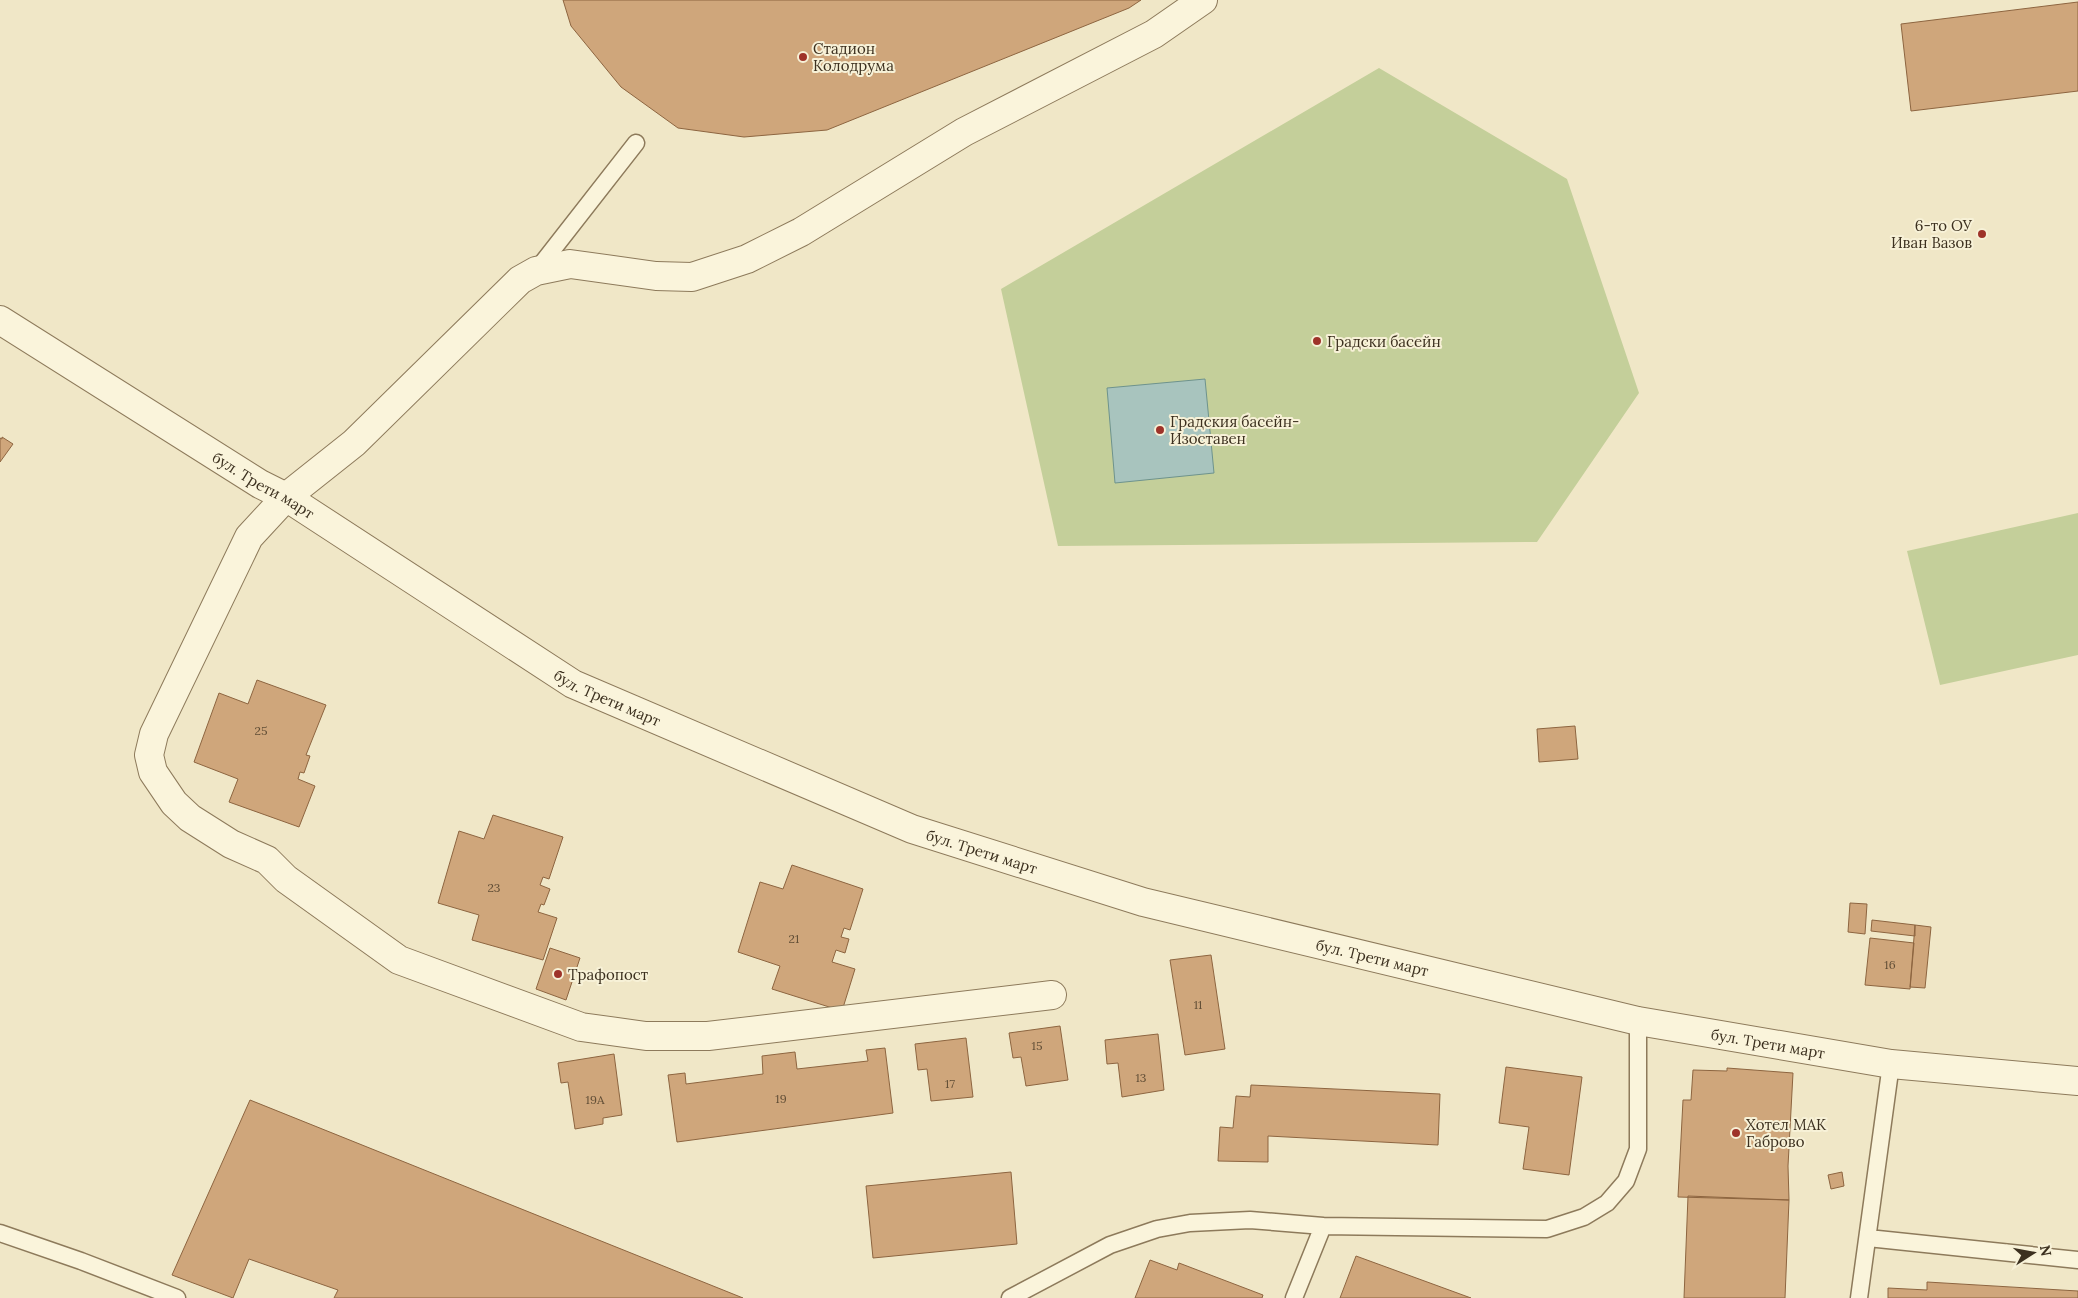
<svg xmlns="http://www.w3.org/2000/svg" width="2078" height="1298" font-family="Lora,serif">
<rect width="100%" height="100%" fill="#f0e7c7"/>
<path fill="#c4cf9a" d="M1379,68L1567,179L1639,393L1537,542L1058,546L1001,289Z
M2078,513V655L1940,685L1907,551Z"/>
<path fill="#a8c4be" stroke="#6e938d" d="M1205,379L1214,473L1115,483L1107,388Z"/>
<path fill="#cfa67b" stroke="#8d6540" d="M563,0H1141L1129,8L827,130L744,137L678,128L621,87L571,26Z
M2078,2V91L1911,111L1901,24Z
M2,437L13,444L0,462V438L2,439Z
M257,680L326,705L306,755L310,756L304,773L300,772L298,779L315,786L299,827L229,802L238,779L194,762L219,693L248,704Z
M1575,726L1578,759L1539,762L1537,729Z
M493,815L563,837L549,879L543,877L540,885L550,889L544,905L541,904L538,912L557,918L543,960L472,940L479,915L438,903L459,831L484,839Z
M792,865L863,889L850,930L844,928L841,937L849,939L845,953L836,950L832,962L855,969L842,1011L772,989L780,966L738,952L760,882L783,889Z
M1850,903L1867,904L1865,934L1848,932Z
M1872,920L1915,925V936L1871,931Z
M1915,925L1931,927L1925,988L1910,987Z
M1870,938L1914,943L1910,989L1865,985Z
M550,948L580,958L566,1000L536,989Z
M1211,955L1225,1049L1185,1055L1170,960Z
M1060,1026L1068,1080L1026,1086L1021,1057L1013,1058L1009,1033Z
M1158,1034L1164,1090L1122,1097L1118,1063L1107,1064L1105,1040Z
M966,1038L973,1097L931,1101L927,1069L918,1070L915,1044Z
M885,1048L893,1113L677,1142L668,1075L685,1073L686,1084L763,1074L762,1056L795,1052L797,1069L868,1061L866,1050Z
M614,1054L622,1115L603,1118V1124L575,1129L568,1082L561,1083L558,1063Z
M1506,1067L1582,1077L1569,1175L1523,1169L1529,1127L1499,1123Z
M1727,1068L1793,1073L1788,1166L1789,1200L1678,1197L1683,1100H1691L1693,1070L1727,1071Z
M1251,1085L1440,1094L1438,1145L1268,1136V1162L1218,1161L1220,1127L1233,1128L1236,1096L1250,1097Z
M250,1100L743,1298H334L338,1290L249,1259L233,1298L172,1275Z
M1011,1172L1017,1244L873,1258L866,1186Z
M1842,1172L1844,1186L1831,1189L1828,1175Z
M1688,1196L1789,1200L1785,1298H1684Z
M1356,1256L1471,1298H1340Z
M1150,1260L1177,1270L1179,1263L1263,1295L1262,1298H1135Z
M1927,1282L2078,1291V1298H1888V1288L1927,1290Z"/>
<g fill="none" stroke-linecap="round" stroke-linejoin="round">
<defs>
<path id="service" d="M536,271L636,143
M0,1233L81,1261L177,1298
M1868,1238L2078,1260
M1010,1298L1110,1245L1157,1229L1190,1223L1250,1220L1323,1226
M1294,1298L1323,1226L1547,1229L1584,1217L1607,1203L1626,1181L1638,1149V1021
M1859,1298L1891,1064"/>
<path id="minor" d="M1052,995L708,1036H646L581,1027L399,960L286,879L267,860L231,844L190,818L174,803L153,772L149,755L154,734L249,537L286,497L354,443L520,280L536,271L570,264L656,276L692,277L747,259L801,232L964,132L1154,34L1203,0"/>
<g id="tertiary">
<path id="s1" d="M0,320L260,484L286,497L573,684L912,829L1143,902L1638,1021L1891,1064L2078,1081"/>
</g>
</defs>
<use href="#service" stroke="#8d7a5b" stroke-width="19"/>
<use href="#minor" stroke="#8d7a5b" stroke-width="30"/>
<use href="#tertiary" stroke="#8d7a5b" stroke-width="30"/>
<use href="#service" stroke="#faf4db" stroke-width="16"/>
<use href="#minor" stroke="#faf4db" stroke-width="28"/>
<use href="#tertiary" stroke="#faf4db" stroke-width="28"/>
</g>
<g fill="#9e3329" stroke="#f7f1d7" stroke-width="2">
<circle cx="803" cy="57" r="5"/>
<circle cx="1982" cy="234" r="5"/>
<circle cx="1317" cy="341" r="5"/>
<circle cx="1160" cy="430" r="5"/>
<circle cx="558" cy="974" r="5"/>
<circle cx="1736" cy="1133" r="5"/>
</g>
<g text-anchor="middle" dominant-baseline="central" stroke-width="4" stroke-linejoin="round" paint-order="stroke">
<g font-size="12" fill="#614e36">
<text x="261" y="730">25</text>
<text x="494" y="887">23</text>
<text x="794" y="938">21</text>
<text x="1890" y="964">16</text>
<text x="1198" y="1004">11</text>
<text x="1037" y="1045">15</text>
<text x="1141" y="1077">13</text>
<text x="950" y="1083">17</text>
<text x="781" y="1098">19</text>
<text x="595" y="1099">19А</text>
</g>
<g font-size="15" fill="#3c301f" stroke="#f7f1d7" text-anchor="start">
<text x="813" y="48">Стадион<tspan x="813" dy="17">Колодрума</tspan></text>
<text x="1972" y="225" text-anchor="end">6-то ОУ<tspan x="1972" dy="17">Иван Вазов</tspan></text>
<text x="1327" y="341">Градски басейн</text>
<text x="1170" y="421">Градския басейн-<tspan x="1170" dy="17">Изоставен</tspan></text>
<text x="568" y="974">Трафопост</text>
<text x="1746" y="1124">Хотел МАК<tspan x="1746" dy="17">Габрово</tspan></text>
</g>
<g font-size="15" fill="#3c301f" stroke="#f7f1d7">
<text stroke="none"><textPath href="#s1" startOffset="311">бул. Трети март</textPath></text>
<text stroke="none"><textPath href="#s1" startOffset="716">бул. Трети март</textPath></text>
<text stroke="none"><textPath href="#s1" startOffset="1121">бул. Трети март</textPath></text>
<text stroke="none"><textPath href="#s1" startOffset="1526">бул. Трети март</textPath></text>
<text stroke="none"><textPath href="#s1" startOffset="1931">бул. Трети март</textPath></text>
</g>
</g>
<g transform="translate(2033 1253) rotate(79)" stroke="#f7f1d7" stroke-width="4" paint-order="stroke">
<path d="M0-4L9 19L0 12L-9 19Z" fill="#3c301f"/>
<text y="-8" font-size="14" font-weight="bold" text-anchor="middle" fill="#3c301f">N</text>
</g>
</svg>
